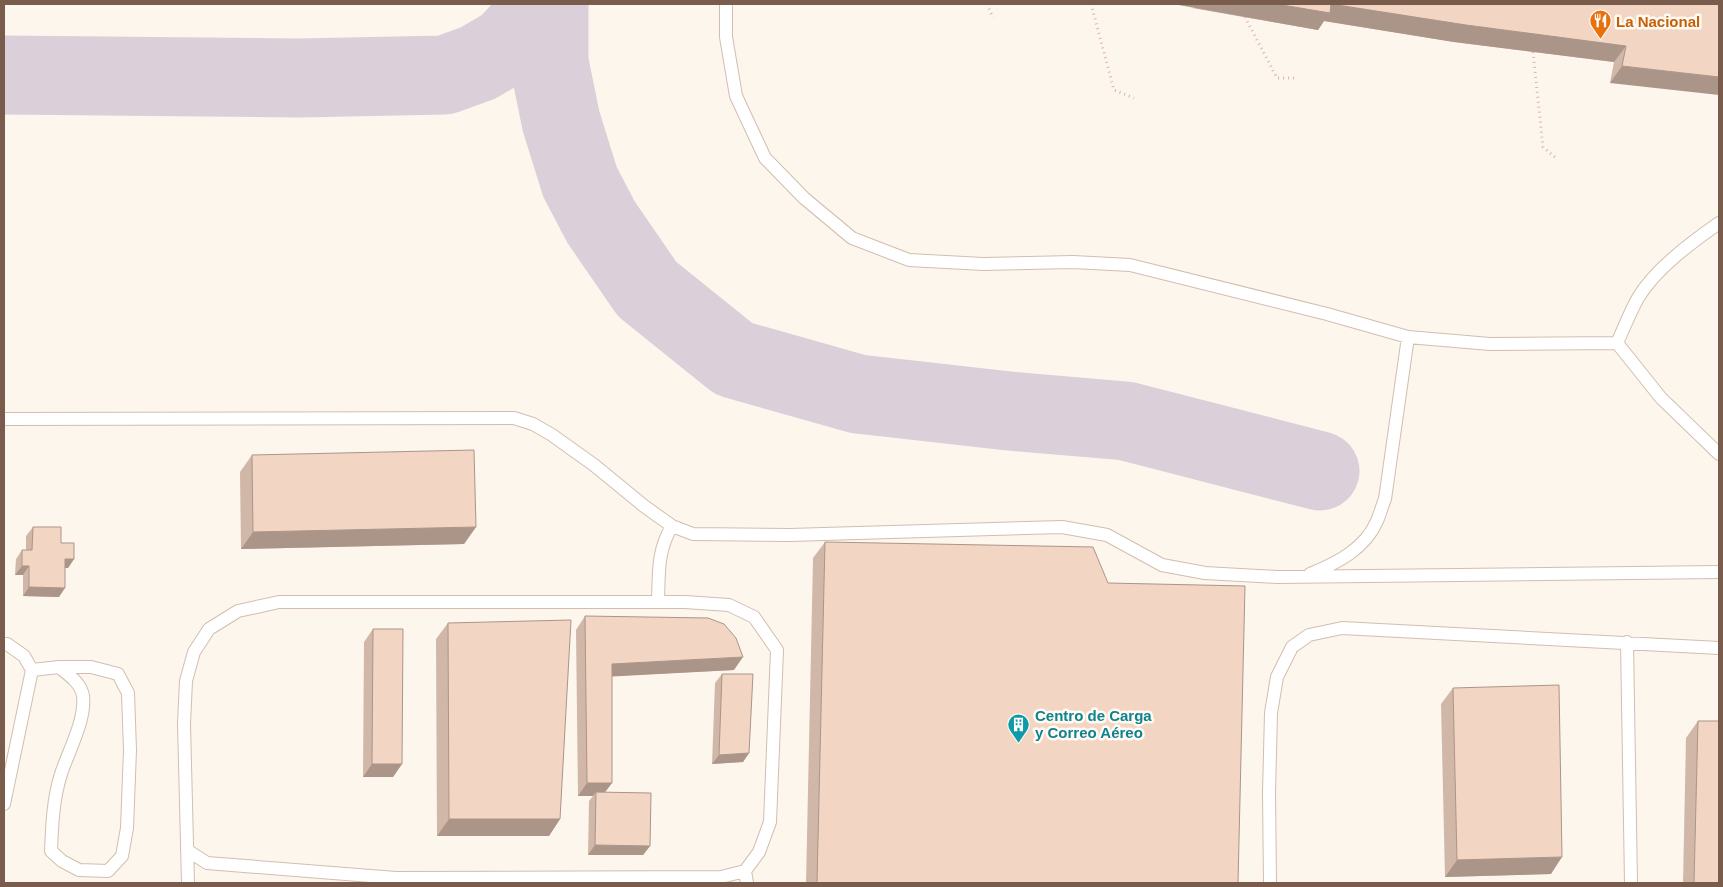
<svg xmlns="http://www.w3.org/2000/svg" width="1723" height="887" font-family="Arial,sans-serif">
<rect width="100%" height="100%" fill="#fdf6ec"/>
<g fill="none" stroke-linecap="round" stroke-linejoin="round">
<path stroke="#dbcfda" stroke-width="79" d="M549,4V62L561,121L580,182L601,222L647,289L734,359L858,394L1009,411L1126,421L1320,471
M4,75L299,78L445,75L478,63L507,46L530,21L539,4"/>
<defs>
<path id="service" d="M726,4V37L736,96L765,158L804,198L852,238L909,260L983,264L1073,262L1130,265L1327,314L1408,337L1490,344L1617,343
M1617,343C1624,328 1630,312 1638,298C1655,269 1692,242 1719,223
M1617,343L1661,398L1719,454
M4,419L514,418L533,424L552,435L594,465L644,506L672,526L693,534L790,535L1062,527L1107,535L1162,565L1205,573L1277,577L1719,572
M1310,574C1337,563 1365,549 1377,521C1380,514 1382,506 1385,499L1408,337
M658,602C659,573 657,551 672,526
M1627,642L1631,883
M4,644H7L24,656L32,670L4,804
M32,670L59,667H91L118,674L128,693L130,750L127,828L122,856L108,871L79,870L62,861L51,851C52,826 53,799 61,774C68,752 86,720 83,696C81,683 69,675 59,667
M187,850L207,863L396,878L721,877L745,871L759,852L770,822L777,650L754,617L729,605L685,602H279L238,611L209,629L194,652L186,681L184,724L188,883
M745,871L747,883
M1270,883L1269,793L1271,713L1277,677L1292,647L1309,635L1342,628L1719,648"/>
</defs>
<use href="#service" stroke="#d1beb0" stroke-width="14"/>
<path stroke="#d9b8a5" stroke-width="3" stroke-dasharray="1 4" stroke-linecap="butt" d="M987,4L993,18
M1091,4L1114,90L1134,98
M1245,17L1277,78H1295
M1533,52L1543,147L1557,159"/>
<use href="#service" stroke="#fff" stroke-width="12"/>
</g>
<path fill="#d1b7a8" d="M1719,4L1610,83L1614,62L1454,42L1324,21L1318,30L1192,8Z
M252,455L476,527L464,544L241,549L240,472Z
M33,527L61,543L74,559L68,568H65L59,597L23,596V575H15L16,559L22,550H26V536Z
M825,542L1238,883H806L813,558Z
M585,616L734,670L612,676V783L605,792L650,846L643,855H588L589,801L593,796H578L576,630Z
M448,623L560,819L549,836H437L436,639Z
M373,629L402,764L393,777H363L364,642Z
M722,674L749,753L743,762L712,764L715,683Z
M1453,688L1551,874L1445,877L1441,704Z
M1698,721L1719,883H1683L1686,738Z"/>
<path fill="#aa9588" d="M1173,4H1331L1626,46L1614,62L1454,42L1324,21L1318,30Z
M1622,66L1719,77V95L1610,83Z
M476,527L464,544L241,549L253,532Z
M65,559H74L68,568H59Z
M22,566H29L23,575H15Z
M29,587L65,588L59,597L23,596Z
M743,657L734,670L603,677L612,664Z
M749,753L743,762L712,764L719,755Z
M372,764H402L393,777H363Z
M587,783H612L602,796L596,792L593,796H578Z
M449,819H560L549,836H437Z
M595,845L650,846L643,855H588Z
M1562,857L1551,874L1445,877L1457,860Z"/>
<path fill="#f3d5c3" stroke="#aa9588" d="M1276,4H1719V77L1622,66L1626,46L1466,25L1331,4L1330,13Z
M474,450L476,527L253,532L252,455Z
M33,527H61V543H74V559H65V588L29,587V566H22V550H32Z
M825,542L1093,547L1108,583L1245,586L1238,883H817Z
M585,616L708,618L724,624L736,638L743,657L612,664V783H587Z
M571,620L560,819H449L448,623Z
M373,629H403L402,764H372Z
M722,674H753L749,753L719,755Z
M1559,685L1562,857L1457,860L1453,688Z
M1698,721H1719V883H1694Z
M596,792L651,793L650,846L595,845Z"/>
<defs>
<symbol id="restaurant-pin" viewBox="-11 -11 22 30"><path d="M0 17L-7.5 6A9.5 9.5 0 1 1 7.5 6Z" fill="#e8710a" stroke="#fffaf3"/><path d="M-5-6h1v4h1v-4h1v4h1v-4h1v5L-1.5 .5V6h-2V.5L-5-1ZM5-6V6H3V1.5H1.5Q1.5-4 5-6Z" fill="#fff"/></symbol>
<symbol id="building-pin" viewBox="-11 -11 22 30"><path d="M0 17L-7.5 6A9.5 9.5 0 1 1 7.5 6Z" fill="#0f9aa8" stroke="#fffaf3"/><path d="M-4-6H4V6H1V3H-1V6H-4ZM-2.5-4.3h1.7v1.8h-1.7ZM.8-4.3h1.7v1.8H.8ZM-2.5-1h1.7V.8h-1.7ZM.8-1h1.7V.8H.8Z" fill="#fff"/></symbol>
</defs>
<g fill-rule="evenodd">
<use href="#restaurant-pin" x="1588" y="8" width="25" height="34"/>
<use href="#building-pin" x="1006" y="712" width="25" height="34"/>
</g>
<g text-anchor="middle" dominant-baseline="central" stroke-width="5" stroke-linejoin="round" paint-order="stroke">
<g font-size="15" font-weight="bold" fill="#c56008" stroke="#fffaf3" text-anchor="start">
<text x="1616" y="21">La Nacional</text>
</g>
<g font-size="15" font-weight="bold" fill="#0d838f" stroke="#fffaf3" text-anchor="start">
<text x="1035" y="715">Centro de Carga<tspan x="1035" dy="17">y Correo Aéreo</tspan></text>
</g>
</g>
<rect width="1723" height="887" fill="none" stroke="#7a5c4d" stroke-width="10"/>
</svg>
